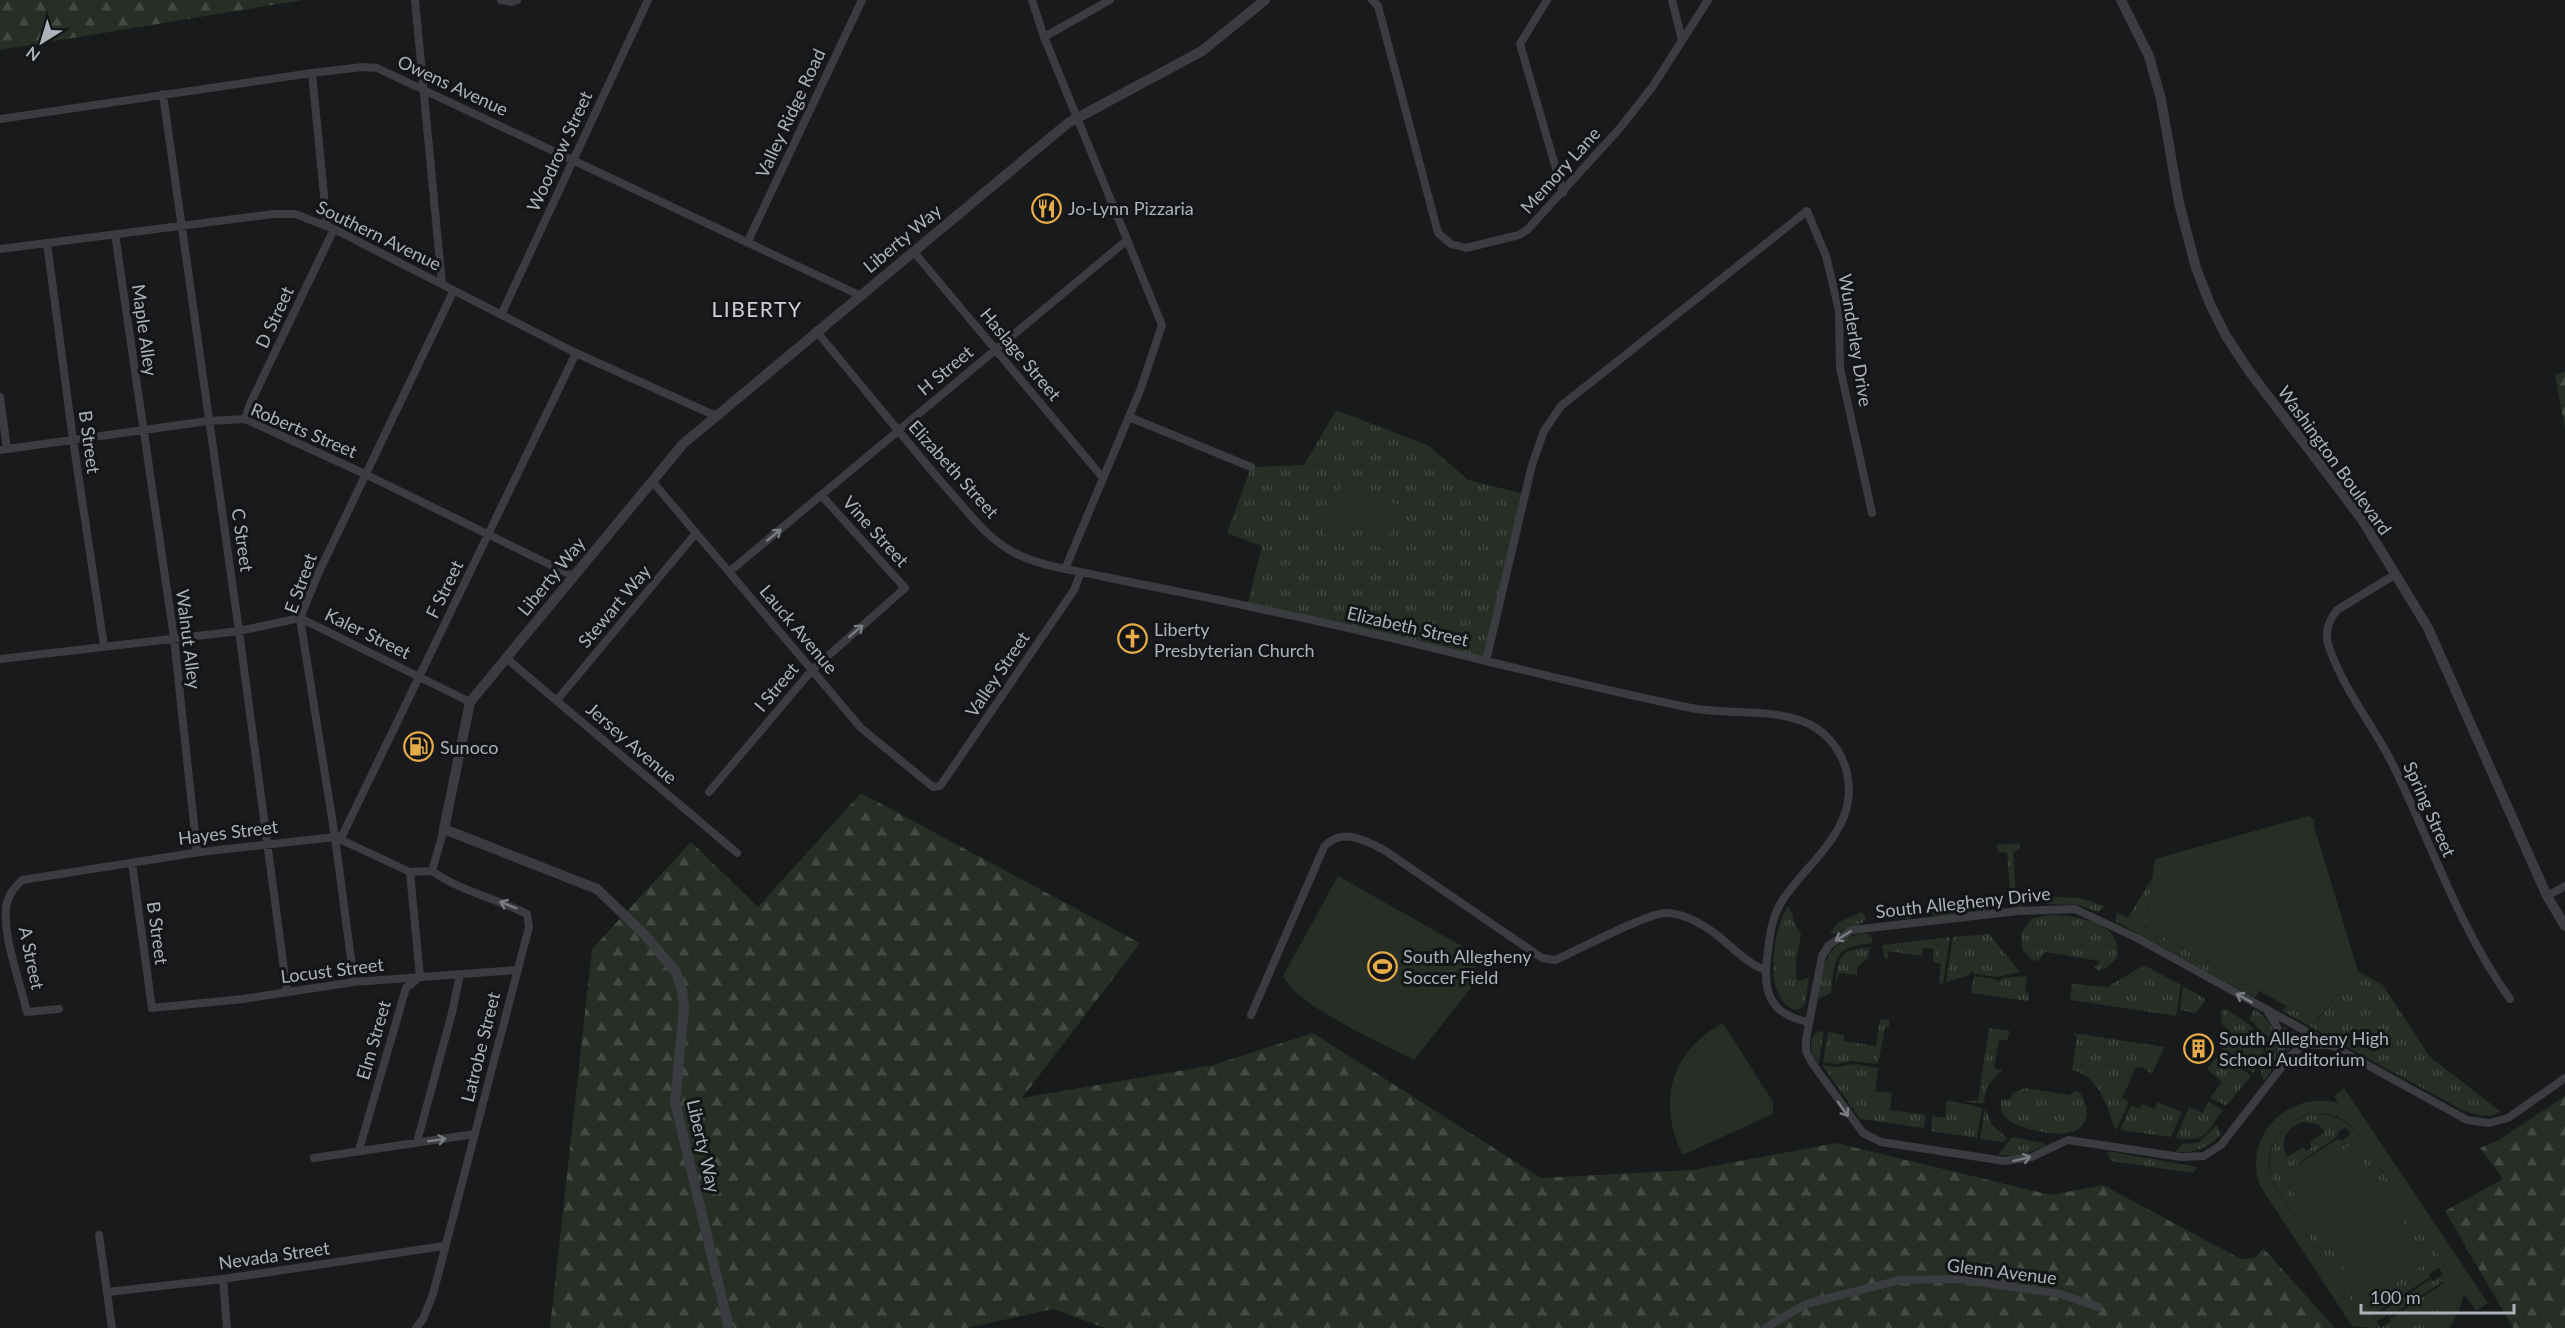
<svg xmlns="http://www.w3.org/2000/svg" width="2565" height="1328" font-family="Lato,sans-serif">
<defs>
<pattern id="grass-tufts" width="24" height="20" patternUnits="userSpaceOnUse" patternTransform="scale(1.5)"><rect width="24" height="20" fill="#262e26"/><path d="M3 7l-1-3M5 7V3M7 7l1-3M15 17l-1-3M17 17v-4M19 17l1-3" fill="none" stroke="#434a43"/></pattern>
<pattern id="forest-firs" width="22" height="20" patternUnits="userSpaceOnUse" patternTransform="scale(1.5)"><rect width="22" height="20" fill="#262e26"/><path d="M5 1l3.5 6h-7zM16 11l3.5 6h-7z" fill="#434a43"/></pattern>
</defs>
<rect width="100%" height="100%" fill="#191a1b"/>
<path fill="url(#grass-tufts)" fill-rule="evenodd" d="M1336,410L1429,446L1468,480L1525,494L1486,661L1247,606L1262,546L1227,533L1251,467L1304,465Z
M2020,843L2019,849L2013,852L2016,898L2029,897V902L2026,906L2012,907L2006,900L2011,899L2007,853L1999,852L1996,845Z
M2152,878L2145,927L2259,991L2255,998L2115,921L2117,912L2128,918Z
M2042,896L2080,898L2105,906L2098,912L2078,905L2046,904L2041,901Z
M1991,901V908C1976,916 1951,914 1934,916L1928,907Z
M1788,906L1793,915V921L1801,934L1796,961V979L1800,981L1809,977L1805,1004C1800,1010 1796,1012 1789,1007C1763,989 1774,928 1788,906Z
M1917,909L1915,916L1909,919H1888L1884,915L1885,912Z
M1862,912L1866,918L1864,922L1834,934L1830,933L1839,922Z
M2047,915C2073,915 2127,922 2116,959L2105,969L2097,970L2095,967L2100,961L2045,952L2038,961L2032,960L2022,949L2021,934L2031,919Z
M1864,933L1871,936L1873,943C1832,947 1836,957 1831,993L1818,999C1823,964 1825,942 1864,933Z
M1989,934L2020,972L1997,977L1975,974L1972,971L1969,975L1946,982L1953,937Z
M1950,937L1943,984L1939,983L1941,964L1933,962L1934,949L1923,948L1922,956L1889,951L1887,960L1884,957L1882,945Z
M1871,947L1867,959L1857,967V975L1839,973L1835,985C1839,955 1840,949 1871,947Z
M2144,965L2181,985L2176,1016L2070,1000L2072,984L2107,987Z
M2358,971L2383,985L2430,1057L2501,1112C2487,1118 2476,1116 2462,1110L2282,1011L2286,1006L2316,1022Z
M1974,976L1996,979L1998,982L2002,978L2025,976L2027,977L2025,992L2029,993L2028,1001L1971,993Z
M2183,986L2204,998L2205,1001L2196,1013L2180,1010Z
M2225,1009C2250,1023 2280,1042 2253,1073L2220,1047L2232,1033L2221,1024L2222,1010Z
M2254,1009C2281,1025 2283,1059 2264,1081L2260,1069C2271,1050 2266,1033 2249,1019Z
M1889,1019V1027H1885L1878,1064L1851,1061L1837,1064L1823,1062L1828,1032L1844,1035V1041L1876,1046L1880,1020Z
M2283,1026L2300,1036L2288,1051L2286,1049Z
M1989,1028L2010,1031L2007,1040H1999L1994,1068L2002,1070L1988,1085L1983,1104L1964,1101H1978Z
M1824,1031L1819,1062L1818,1064C1811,1053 1807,1041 1817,1032Z
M2074,1033L2164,1047L2152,1074L2144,1068L2136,1067L2122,1098L2129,1102L2117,1129H2115C2106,1104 2100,1077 2072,1070L2077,1037L2074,1035Z
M2221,1052L2251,1076L2228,1104L2225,1105L2210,1098L2222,1082L2207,1069Z
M1854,1064L1878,1068L1875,1091L1892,1093L1890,1110L1926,1115L1924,1128L1860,1119L1822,1065L1837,1067Z
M2025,1088L2069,1095L2077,1090C2091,1103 2092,1129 2068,1133C2054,1136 2009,1128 2002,1113C2001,1110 2001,1103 2001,1099L2009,1100L2013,1093Z
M1947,1100L1982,1108L1977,1138L1931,1131L1932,1116L1945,1118Z
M2208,1101L2223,1110C2206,1132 2207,1143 2176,1138L2189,1107L2203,1113Z
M2158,1102L2182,1112L2171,1137L2120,1130L2131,1105L2140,1109L2142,1104L2154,1109Z
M1985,1108L1992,1125L2007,1138L2003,1142L1980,1139Z
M2313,1114C2330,1113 2344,1119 2356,1131L2446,1267C2455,1289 2449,1313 2430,1328H2381L2391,1321L2390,1319L2444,1283L2443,1281L2389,1317L2387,1315L2377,1321L2380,1328H2373L2362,1318L2275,1186C2260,1153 2279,1120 2313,1114ZM2302,1122L2318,1124L2325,1132L2310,1142L2312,1147L2307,1151L2303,1147L2287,1157C2280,1141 2285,1128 2302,1122ZM2346,1127L2351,1134L2342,1141L2338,1139L2285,1172L2337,1137L2338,1132ZM2439,1268L2443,1274L2433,1281L2431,1279L2377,1315L2376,1313L2430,1277L2429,1274Z
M2217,1125L2221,1135C2206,1149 2195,1153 2175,1152L2182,1144L2198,1143Z
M2012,1137L2043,1143L2045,1146L2019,1156L1998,1155Z
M2109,1152H2113L2197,1167L2193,1173L2111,1161L2107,1154Z"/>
<path fill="url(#forest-firs)" d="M0,0H303L0,50Z
M2565,371V429L2555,375Z
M861,793L1140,943L1022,1098L1213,1065L1313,1033L1541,1178L1692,1170L1836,1143L2051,1195L2103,1185L2241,1259L2255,1258L2263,1248L2335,1328H1105L1053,1309L967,1328H550L592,949L691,842L758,907Z
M2565,1096V1328H2513L2445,1211L2503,1179L2480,1148L2499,1140Z"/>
<path fill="#262e26" d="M1344,480L1369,491L1347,545L1322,534Z
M1379,497L1401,506L1384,549L1362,540Z
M2308,816L2315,820L2314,826L2358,971L2315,1022L2145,927L2155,859Z
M1338,876L1462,946L1474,963L1478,979L1414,1060C1382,1043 1298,1007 1283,976Z
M1723,1023L1773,1102V1114L1683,1155C1656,1103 1671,1051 1723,1023Z
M2344,1088L2488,1303L2476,1311L2464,1294L2458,1314L2449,1328H2430C2449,1313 2455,1289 2446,1267L2359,1135C2322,1083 2244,1134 2277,1190L2362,1318L2373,1328L2352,1326L2260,1186C2242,1136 2288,1090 2338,1103L2334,1096Z
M2351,1144L2429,1261L2367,1303L2289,1186Z"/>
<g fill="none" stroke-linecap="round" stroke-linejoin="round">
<path stroke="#3b3c40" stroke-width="8" d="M415,0L442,284
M501,0L512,2L517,0
M1032,0L1044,37L1162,325L1141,388L1065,569
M1372,0L1378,6L1438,233L1451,244L1466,248L1519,235L1527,230L1620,128L1653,86L1708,0
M1547,0L1520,44L1563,193
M1672,0L1682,40
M1044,37L1110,0
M312,73L327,226
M163,94L239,631L287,992
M0,119L312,73L362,67L377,68L859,295
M115,234L174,638L197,852
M748,241L862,0
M47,243L73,440L104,646
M0,249L273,214H295L334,229L576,353L716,416
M913,251L1103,478
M501,315L648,0
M816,331C859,382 900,434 944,485C965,508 985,537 1013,552C1040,567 1075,570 1105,577C1159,588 1212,598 1265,610C1408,639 1548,679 1691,708C1727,715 1767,708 1802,721C1843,736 1861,786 1840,825C1826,853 1799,875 1782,901C1772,917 1770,933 1768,951C1762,989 1767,1014 1809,1022
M0,397L7,449
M1129,417L1251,467
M245,419L250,404L334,229
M0,450L208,421L245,419L367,475L573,576
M652,481L861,728L933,787L940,786L945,779L1074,590L1081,572
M729,572L1127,240
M2396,574L2337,610C2328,621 2324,633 2329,647C2344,691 2374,726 2394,767C2432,845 2459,928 2510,999
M506,658L737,853
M0,659L239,631L300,618L470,702
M1486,661L1532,465L1544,431L1561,406L1807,211L1826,256L1839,310L1840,368L1872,513
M557,700L696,533
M709,792L812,670L905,588L822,496
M341,838L576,353
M132,863L152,1008L243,999L354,982L516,970
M432,871L444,829
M2547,896L2565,886
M354,982L335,837L300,618L318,574L453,292
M59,1009L27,1012C20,982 3,938 6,907C8,895 14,888 22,880L200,852L335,837L410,872L432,871
M2269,1014C2282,1030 2282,1047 2281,1067
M1251,1015L1324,847C1341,827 1365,840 1384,850L1542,958L1555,960C1576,951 1647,913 1666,913C1682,913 1700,923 1713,932C1731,945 1744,962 1765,970
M2332,1046C2314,1043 2305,1043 2291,1055L2221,1145L2204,1156L2181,1157L2068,1140L2032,1157L2005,1161L1881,1142L1863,1133L1812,1063L1806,1051V1039L1822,956L1829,945L1852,930L2018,911L2075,909L2137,938L2467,1120L2489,1123L2508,1118L2565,1078
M417,1142L452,1013L460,974
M359,1150L406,988L420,977L410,872
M314,1158L475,1134
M99,1235L112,1328
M223,1279L227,1328
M107,1292L223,1279L444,1246
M416,1328L423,1319L433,1294L529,927L527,914C495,898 462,892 432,871
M1765,1328L1806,1304L1900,1280L1960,1279L2060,1294L2098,1307"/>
<path stroke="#3b3c40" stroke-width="10" d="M2121,0L2149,56L2161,99L2179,203L2196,268L2210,304L2226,336L2249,371L2361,518L2428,628L2547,896L2565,926
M729,1328L675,1102L684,1007L682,990L676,972L644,934L597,889L444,829L470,702L683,444L1068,123L1202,51L1265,0"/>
</g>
<defs><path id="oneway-shaft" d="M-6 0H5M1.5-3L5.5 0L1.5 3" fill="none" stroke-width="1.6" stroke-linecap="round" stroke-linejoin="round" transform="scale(1.5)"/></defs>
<g stroke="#7a7c83">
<use href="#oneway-shaft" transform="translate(774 535) rotate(-39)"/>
<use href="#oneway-shaft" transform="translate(856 631) rotate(-41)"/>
<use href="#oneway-shaft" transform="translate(508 905) rotate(-158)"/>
<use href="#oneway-shaft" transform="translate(1843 936) rotate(148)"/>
<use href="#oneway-shaft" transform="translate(2244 998) rotate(-151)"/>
<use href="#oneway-shaft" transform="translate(1843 1109) rotate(55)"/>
<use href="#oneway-shaft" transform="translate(437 1140) rotate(-8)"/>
<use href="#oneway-shaft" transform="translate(2022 1159) rotate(-13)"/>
</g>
<defs>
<symbol id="restaurant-ring" viewBox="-11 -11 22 22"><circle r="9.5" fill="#141517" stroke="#e5ac48" stroke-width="1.5"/><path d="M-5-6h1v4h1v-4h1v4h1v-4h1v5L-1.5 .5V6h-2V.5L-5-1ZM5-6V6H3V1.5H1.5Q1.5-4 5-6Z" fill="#e5ac48"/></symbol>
<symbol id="church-ring" viewBox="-11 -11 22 22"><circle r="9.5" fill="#141517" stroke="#e5ac48" stroke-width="1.5"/><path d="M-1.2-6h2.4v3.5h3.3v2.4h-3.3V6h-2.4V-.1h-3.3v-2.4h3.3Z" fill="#e5ac48"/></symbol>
<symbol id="fuel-ring" viewBox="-11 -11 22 22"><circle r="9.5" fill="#141517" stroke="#e5ac48" stroke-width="1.5"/><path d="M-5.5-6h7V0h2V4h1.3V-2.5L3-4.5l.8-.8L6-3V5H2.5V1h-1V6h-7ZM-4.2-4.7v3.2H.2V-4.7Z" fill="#e5ac48"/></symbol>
<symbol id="stadium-ring" viewBox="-11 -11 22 22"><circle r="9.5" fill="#141517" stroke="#e5ac48" stroke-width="1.5"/><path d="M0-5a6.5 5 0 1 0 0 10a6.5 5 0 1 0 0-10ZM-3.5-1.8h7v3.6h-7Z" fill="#e5ac48"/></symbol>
<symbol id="building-ring" viewBox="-11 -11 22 22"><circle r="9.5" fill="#141517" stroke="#e5ac48" stroke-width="1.5"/><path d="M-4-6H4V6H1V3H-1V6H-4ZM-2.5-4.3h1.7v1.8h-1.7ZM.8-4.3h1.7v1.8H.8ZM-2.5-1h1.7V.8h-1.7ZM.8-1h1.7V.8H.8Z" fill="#e5ac48"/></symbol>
</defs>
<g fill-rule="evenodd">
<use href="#restaurant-ring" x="1030" y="192" width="33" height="33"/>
<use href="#church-ring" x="1116" y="622" width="33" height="33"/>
<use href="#fuel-ring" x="402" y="730" width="33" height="33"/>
<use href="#stadium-ring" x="1366" y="950" width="33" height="33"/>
<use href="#building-ring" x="2182" y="1032" width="33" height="33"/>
</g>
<g text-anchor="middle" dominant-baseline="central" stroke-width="6" stroke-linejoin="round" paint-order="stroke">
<g font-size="18" fill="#adb1ba" stroke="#141517">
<text transform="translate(453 85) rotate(25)">Owens Avenue</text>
<text transform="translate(790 113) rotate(-65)">Valley Ridge Road</text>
<text transform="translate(559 151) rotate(-65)">Woodrow Street</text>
<text transform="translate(1560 170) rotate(-48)">Memory Lane</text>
<text transform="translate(379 235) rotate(26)">Southern Avenue</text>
<text transform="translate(902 238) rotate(-40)">Liberty Way</text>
<text transform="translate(274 317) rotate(-65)">D Street</text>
<text transform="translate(145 330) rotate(82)">Maple Alley</text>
<text transform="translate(1856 340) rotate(81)">Wunderley Drive</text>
<text transform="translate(1021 354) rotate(50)">Haslage Street</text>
<text transform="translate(945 370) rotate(-40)">H Street</text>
<text transform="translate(304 430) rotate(23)">Roberts Street</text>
<text transform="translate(90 442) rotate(82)">B Street</text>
<text transform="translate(2335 460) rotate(54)">Washington Boulevard</text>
<text transform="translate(954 469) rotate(48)">Elizabeth Street</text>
<text transform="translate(876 531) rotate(48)">Vine Street</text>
<text transform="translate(243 540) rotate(82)">C Street</text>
<text transform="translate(551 576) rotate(-51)">Liberty Way</text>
<text transform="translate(300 583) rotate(-70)">E Street</text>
<text transform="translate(444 589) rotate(-64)">F Street</text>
<text transform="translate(614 606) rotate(-50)">Stewart Way</text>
<text transform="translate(1408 626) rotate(13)">Elizabeth Street</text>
<text transform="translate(799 629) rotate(50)">Lauck Avenue</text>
<text transform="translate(368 633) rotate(26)">Kaler Street</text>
<text transform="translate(189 639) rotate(83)">Walnut Alley</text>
<text transform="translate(997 674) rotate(-56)">Valley Street</text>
<text transform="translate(776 687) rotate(-50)">I Street</text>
<text transform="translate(632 743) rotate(41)">Jersey Avenue</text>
<text transform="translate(2430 809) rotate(66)">Spring Street</text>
<text transform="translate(228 832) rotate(-7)">Hayes Street</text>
<text transform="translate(1963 902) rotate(-6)">South Allegheny Drive</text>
<text transform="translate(158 933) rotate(82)">B Street</text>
<text transform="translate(32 958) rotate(78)">A Street</text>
<text transform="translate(332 970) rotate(-7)">Locust Street</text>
<text transform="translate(373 1040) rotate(-74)">Elm Street</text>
<text transform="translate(480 1047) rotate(-76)">Latrobe Street</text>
<text transform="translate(704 1146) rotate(77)">Liberty Way</text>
<text transform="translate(274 1255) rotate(-8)">Nevada Street</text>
<text transform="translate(2002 1271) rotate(7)">Glenn Avenue</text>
</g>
<g font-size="18" fill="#adb1ba" stroke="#141517" text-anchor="start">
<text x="1068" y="208">Jo-Lynn Pizzaria</text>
<text x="1154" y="629">Liberty<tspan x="1154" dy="21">Presbyterian Church</tspan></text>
<text x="440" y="747">Sunoco</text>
<text x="1403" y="956">South Allegheny<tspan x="1403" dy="21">Soccer Field</tspan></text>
<text x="2219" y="1038">South Allegheny High<tspan x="2219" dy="21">School Auditorium</tspan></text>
</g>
<g font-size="21" letter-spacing="1.5" fill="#ced0d6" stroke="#141517">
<text x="757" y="308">LIBERTY</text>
</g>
</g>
<g transform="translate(42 42) rotate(217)" stroke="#141517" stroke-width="4.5" paint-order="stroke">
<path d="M0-4.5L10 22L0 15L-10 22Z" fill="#adb1ba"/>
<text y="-9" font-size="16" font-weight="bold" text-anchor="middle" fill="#adb1ba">N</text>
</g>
<path d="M2361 1304v9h153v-9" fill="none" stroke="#adb1ba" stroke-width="3"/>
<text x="2370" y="1304" font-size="18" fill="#adb1ba" stroke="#141517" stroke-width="4.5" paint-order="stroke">100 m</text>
</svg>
